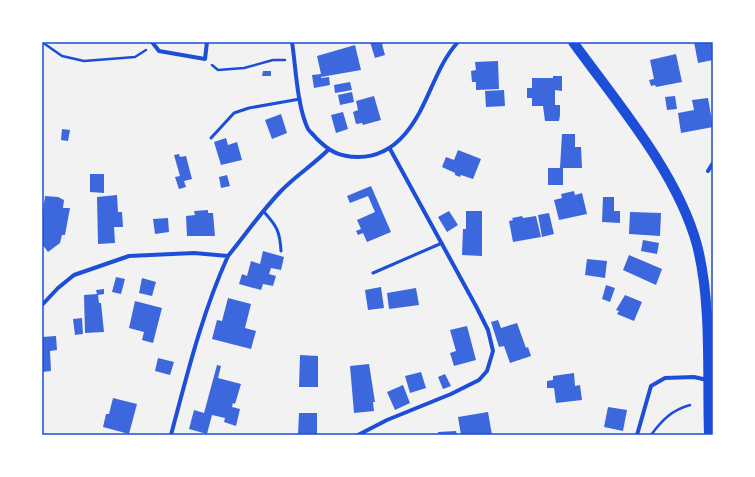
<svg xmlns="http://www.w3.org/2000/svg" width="755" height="477" font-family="'Source Sans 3',sans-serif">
<rect width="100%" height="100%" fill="#f2f2f2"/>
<path fill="#3d67dc" d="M370,42H387L382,44L385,55L375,58Z
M694,42H713V60L698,63Z
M355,45L361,70L321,77V78L329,77L330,85L314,88L312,75L321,74L317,56Z
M676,54L682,82L656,87L655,85L651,86L649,80L654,79L650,60Z
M498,61L499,89L476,90V82H472L471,71L476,70L475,62Z
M263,71H271V76H262Z
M553,76H562V91L555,90V105H560V115L559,121H545L543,106H532V98H527V88H532V78H553Z
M350,82L352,90L335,93L334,85Z
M504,90L505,106L486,107L485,91Z
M352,92L354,102L340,105L338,95Z
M374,96L381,120L363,125L362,123L356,124L353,112L358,110L356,101Z
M675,96L677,109L667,110L665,97Z
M708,98L713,127L681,133L678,113L694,110L692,100Z
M343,112L348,129L336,133L331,115Z
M281,114L287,133L272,139L265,120Z
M62,129L70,130L68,141L61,140Z
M562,134H575V147H581L582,168H563V185H548V168H560Z
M226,138L228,145L237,142L242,160L221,165L214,142Z
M458,150L481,159L473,179L461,175L460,177L455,175V173L442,167L446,157L454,160Z
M179,154L180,157L186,156L192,179L184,181L186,187L179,189L175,177L180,176L174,155Z
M90,174H104V193L90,192Z
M227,175L230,186L221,188L219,177Z
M371,186L391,232L367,242L363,233L358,235L356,231L361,229L357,220L375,212L368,196L350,203L347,196Z
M574,191L575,195L582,193L587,214L559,220L554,200L562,198L561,194Z
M117,195L118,212H122L123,227H114L115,243L98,244L97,197Z
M45,196L58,197L64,200L63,208H70L65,235H62L60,243L48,252L42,244V219Z
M603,197H614V211H620V223L602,222Z
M208,210V213H213L215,236H187L186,216L195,215L194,211Z
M449,211L458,225L447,232L438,217Z
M466,211H482V256L462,255L463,229H466Z
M630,212L661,213L660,236L629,234Z
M549,213L554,234L542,237L538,215Z
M522,216L523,218L536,216L541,237L513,242L509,221L513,220L512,218Z
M168,218L169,232L155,234L153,219Z
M643,240L659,243L657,254L641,251Z
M263,251L284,257L281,270L271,268L269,274L276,276L273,286L263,284L261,290L239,284L242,274L247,276L251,261L260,264Z
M629,255L662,269L656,285L623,270Z
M587,259L607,261L605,278L585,275Z
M116,277L125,279L121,294L112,292Z
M142,278L156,282L152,296L139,293Z
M606,285L615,288L610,302L602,299Z
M381,287L384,308L368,310L365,290Z
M416,288L419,305L389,309L387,293Z
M104,289V294L98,295L99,303H101L104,332L85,333L84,295L97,294L96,290Z
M625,295L642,302L634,321L617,314L619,311L616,310Z
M228,298L251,304L245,328L256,331L251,349L212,339L217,320L222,321Z
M135,301L162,308L153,343L142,340L144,332L129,328Z
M82,318L83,334L75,335L73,319Z
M498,320L501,328L517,323L526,348L528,347L531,356L510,363L504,346L499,347L491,322Z
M467,326L476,360L454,366L450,353L456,351L450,330Z
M56,336L57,350L50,351L51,371L42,372V337Z
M300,355L318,356V387H299Z
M158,358L174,362L170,375L155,371Z
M369,364L375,402H373L374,411L354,413L350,366Z
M217,365L221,366L218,378L241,384L235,404L233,403L232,407L240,409L236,426L224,422L225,418L212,415L207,434L189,429L194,410L204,413Z
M421,372L426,388L410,393L405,376Z
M574,373L575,386L580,385L582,400L556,403L554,388H547V381L553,380V376Z
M445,374L451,386L443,389L438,377Z
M403,385L410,403L395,410L387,392Z
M113,398L137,404L129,434L103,427L106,414H109Z
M608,407L627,410L623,431L604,427Z
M488,412L492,435H461L458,417Z
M299,413H317V435H298Z
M456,431L457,435H438V432Z"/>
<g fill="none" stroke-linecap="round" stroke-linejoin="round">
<path stroke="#1d4ed8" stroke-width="2.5" d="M42,42L62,56L84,61L135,57L146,50
M212,65L218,70L244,68L273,60H285
M651,435C662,420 672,410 690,405"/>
<path stroke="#1d4ed8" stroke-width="3" d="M211,138L234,113L249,108L300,99
M264,212C277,226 280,232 281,251
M373,273L442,243"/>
<path stroke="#1d4ed8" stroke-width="4" d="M152,42L159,51L205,59L207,42
M292,42C296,68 297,106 308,129C310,132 314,135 316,138C329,151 339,157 358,157C377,157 393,148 405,134C429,106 434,68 458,42
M708,171L713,163
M42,305L58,288L74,275L129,256L194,253L228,256C245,235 261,212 280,192C295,176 313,165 328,150
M171,435C187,375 202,313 228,256
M358,435L387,420L451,394L479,380L487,371L493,351L488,330L477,308L390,149
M637,435L651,386L665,378L694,377L707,380"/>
<path stroke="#1d4ed8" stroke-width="10" d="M573,42C617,103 677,172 697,245C712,303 707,375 709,435"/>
</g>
<rect width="755" height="477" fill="none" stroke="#ffffff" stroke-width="86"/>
<rect x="43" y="43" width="669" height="391" fill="none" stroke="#1d4ed8" stroke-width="1.5"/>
</svg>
